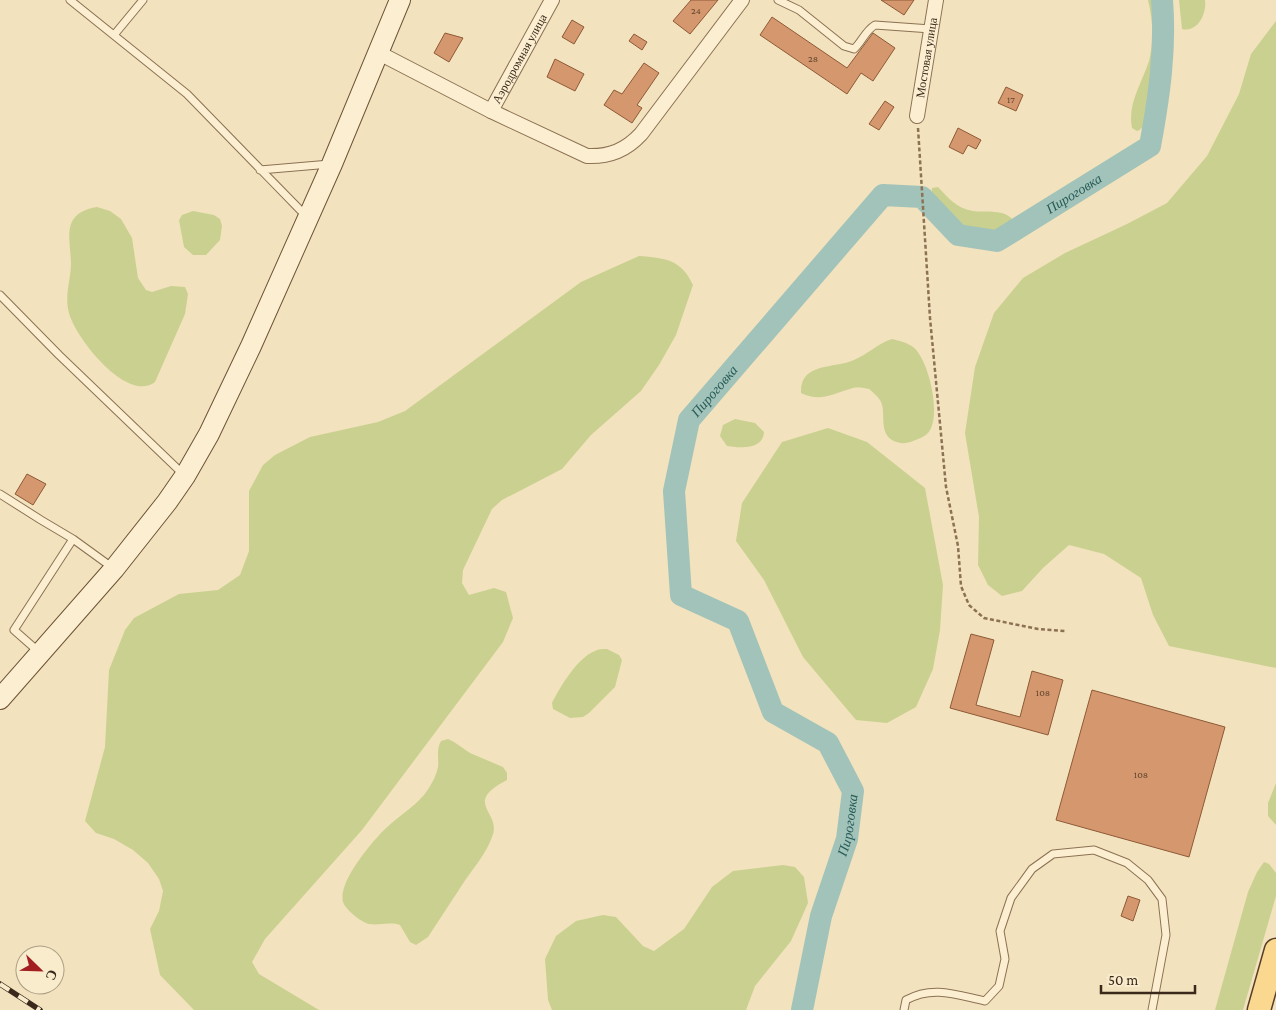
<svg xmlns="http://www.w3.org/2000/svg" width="1276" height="1010" font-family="'Crimson Pro',serif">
<rect width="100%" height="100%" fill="#f2e2bd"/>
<path fill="#cad190" d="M1148,0H1165C1163,16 1160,31 1158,47C1155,66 1159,124 1137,131L1132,128C1127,104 1142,83 1149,61C1154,41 1153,20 1148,0Z
M1179,0H1205C1207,13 1198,33 1182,29Z
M1276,21V668L1169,646L1153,615L1141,578L1104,554L1069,545L1043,568L1022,591L1002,596L988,585L978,565L979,517L965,433L975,367L994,313L1023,278L1065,253L1127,224L1167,203L1207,156L1239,94L1251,54Z
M938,187C948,198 958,209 973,211C987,213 1004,208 1014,221C1007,228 992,234 981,232C963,230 929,208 932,188Z
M97,207L110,211L121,219L132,238L138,278L146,290L152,292L171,286L185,287L188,294L185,314L155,382C127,404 75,337 69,313C64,295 71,280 71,263C70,237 61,213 97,207Z
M193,211L214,215L220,219L222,226L220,240L206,255H193L184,247L179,220L182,215Z
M639,256C665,258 681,259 693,285L676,335L659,365L641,391L591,435L562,469L502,500L492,509L463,570L462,583L469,595L494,588L506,592L513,618L503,642L362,830L265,939L252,962L259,974L319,1010H194L160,975L150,929L159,911L163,891L159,879L148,863L133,850L114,839L96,833L85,821L105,747L109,670L125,630L134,618L179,594L218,590L240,575L249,551V491L263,465L275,455L310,437L378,422L405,411L581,282Z
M892,339C900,341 906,342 913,347C929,359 943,419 927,434C924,437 918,439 913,441C906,444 899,444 892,440C878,431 887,411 880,400C877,396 873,392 869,389C864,388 858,387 853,388C833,393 822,403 801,393C800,362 834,369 854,360C868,354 877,344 892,339Z
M735,419L755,423L764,432C763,450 740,448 727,446L720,436L723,425Z
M828,428L867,442L925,488L943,585L940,630L933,669L916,707L887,723L856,720L803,657L764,580L736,541L742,503L782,442Z
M607,649L619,655L622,660L615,687L589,713L583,717L570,718L553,709L552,703C560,687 578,657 595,651C598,649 603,649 607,649Z
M448,739L454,742L470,753L503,767L507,773V780C461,804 503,812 492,837C486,854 474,867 464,882C452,900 440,919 428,937L416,945L410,942L400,925C389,921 374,927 366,923C359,920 345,909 343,902C338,883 368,847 381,833C394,819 412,809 424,795C430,787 436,777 438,767C439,758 436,750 441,741Z
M1276,783V825L1268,816V803Z
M1264,862L1269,864L1276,873V896L1243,1010H1215L1248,892L1257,872Z
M783,865L795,867L804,877L808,903L791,941L755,986L746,1010H552L548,1000L545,959L556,936L576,921L603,915L616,917L643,946L654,951L684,929L712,887L733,871Z"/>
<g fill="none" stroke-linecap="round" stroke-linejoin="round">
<path stroke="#a1c3b9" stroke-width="22" id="s1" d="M802,1010L821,916L847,839L853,791L828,743L773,712L738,621L681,595L674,491L689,420L883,195L922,197L958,235L997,241L1150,146C1159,97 1166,50 1162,0"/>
</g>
<path fill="#d5986e" stroke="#8e5937" d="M691,0H718L690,34L673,21Z
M881,0H914L904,15Z
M772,17L847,68L873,33L895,48L873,81L861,73L847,94L760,35Z
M572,20L584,27L574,44L562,37Z
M445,33L463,38L449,62L434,53Z
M634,34L647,42L642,50L629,41Z
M555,59L584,74L575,91L547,77Z
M644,63L659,73L637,105L642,108L632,123L604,105L614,90L622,94Z
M1006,87L1023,95L1016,111L998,103Z
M885,101L894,107L879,130L869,124Z
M958,128L981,140L976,149L968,145L963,154L949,147Z
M27,474L46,484L33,505L15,494Z
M971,634L994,640L976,705L1020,717L1032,671L1063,680L1048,735L950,708Z
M1092,690L1225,727L1189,857L1056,820Z
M1128,896L1140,900L1133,921L1121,916Z"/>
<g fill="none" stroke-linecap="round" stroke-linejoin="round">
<defs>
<path id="service" d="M70,0L187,94L307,217
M778,0L799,10L844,46L854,49C862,42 865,31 875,25L931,29
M114,35L143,0
M260,170L330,164
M0,295L59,355L183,474
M0,494L41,520L73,539L113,568
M39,652L14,630L73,539
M904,1010L906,1000C933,985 957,995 985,1001L999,986L1005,959L1000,931L1011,898L1032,869L1053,854L1094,850L1127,863L1148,880L1162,899L1166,935L1152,1010"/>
<g id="minor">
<path id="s2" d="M377,52L491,111L552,0"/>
<path d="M491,111L587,156C610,157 626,150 641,134L742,0"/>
<path id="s3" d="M917,116L936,0"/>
</g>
<path id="secondary" d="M0,699L114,569L167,502L185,476L209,434L251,346L332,164L400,0"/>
<path id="primary" d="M1259,1010L1276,950"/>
</defs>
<use href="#service" stroke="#8c7154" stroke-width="9"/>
<use href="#minor" stroke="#8c7154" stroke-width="16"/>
<use href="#secondary" stroke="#6e5237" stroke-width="22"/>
<use href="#primary" stroke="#593f29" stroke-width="25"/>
<path stroke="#8c7154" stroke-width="2.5" stroke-dasharray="4 2.5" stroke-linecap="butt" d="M918,128L930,318L946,487L958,546L961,586L969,605L984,618L1038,629L1065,631"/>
<use href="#service" stroke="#fcefd1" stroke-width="7"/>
<use href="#minor" stroke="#fcefd1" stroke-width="14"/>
<use href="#secondary" stroke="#fcefd1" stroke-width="20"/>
<use href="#primary" stroke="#fbd890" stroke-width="22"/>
<defs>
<path id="rail" d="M0,984L40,1010"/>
</defs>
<use href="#rail" stroke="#3a291a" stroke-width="5.5"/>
<use href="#rail" stroke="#f9eccd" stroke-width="4" stroke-dasharray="11" stroke-linecap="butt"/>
</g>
<g text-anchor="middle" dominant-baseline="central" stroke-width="4" stroke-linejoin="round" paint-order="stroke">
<g font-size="10" fill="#61452f">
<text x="696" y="10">24</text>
<text x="813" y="58">28</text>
<text x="1011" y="99">17</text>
<text x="1043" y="692">108</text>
<text x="1141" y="774">108</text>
</g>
<g font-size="12" fill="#3a291a" stroke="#f9eccd">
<text stroke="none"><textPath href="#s3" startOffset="59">Мостовая улица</textPath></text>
<text stroke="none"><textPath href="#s2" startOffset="188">Аэродромная улица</textPath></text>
</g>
<g font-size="14" font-style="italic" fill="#285b57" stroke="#f9eccd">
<text stroke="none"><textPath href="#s1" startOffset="1198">Пироговка</textPath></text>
<text stroke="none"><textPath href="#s1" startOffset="718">Пироговка</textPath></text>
<text stroke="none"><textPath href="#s1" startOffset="191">Пироговка</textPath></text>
</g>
</g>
<g transform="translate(40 970) rotate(113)"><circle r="24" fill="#f9eccd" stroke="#ad9e85"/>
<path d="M0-4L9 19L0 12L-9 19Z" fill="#a21e20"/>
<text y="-8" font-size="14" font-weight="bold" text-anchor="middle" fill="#3a291a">С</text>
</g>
<path d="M1101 985v8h94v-8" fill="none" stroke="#3a291a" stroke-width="2.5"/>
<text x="1108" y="985" font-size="15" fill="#3a291a" stroke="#f9eccd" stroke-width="4" paint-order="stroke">50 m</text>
</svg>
